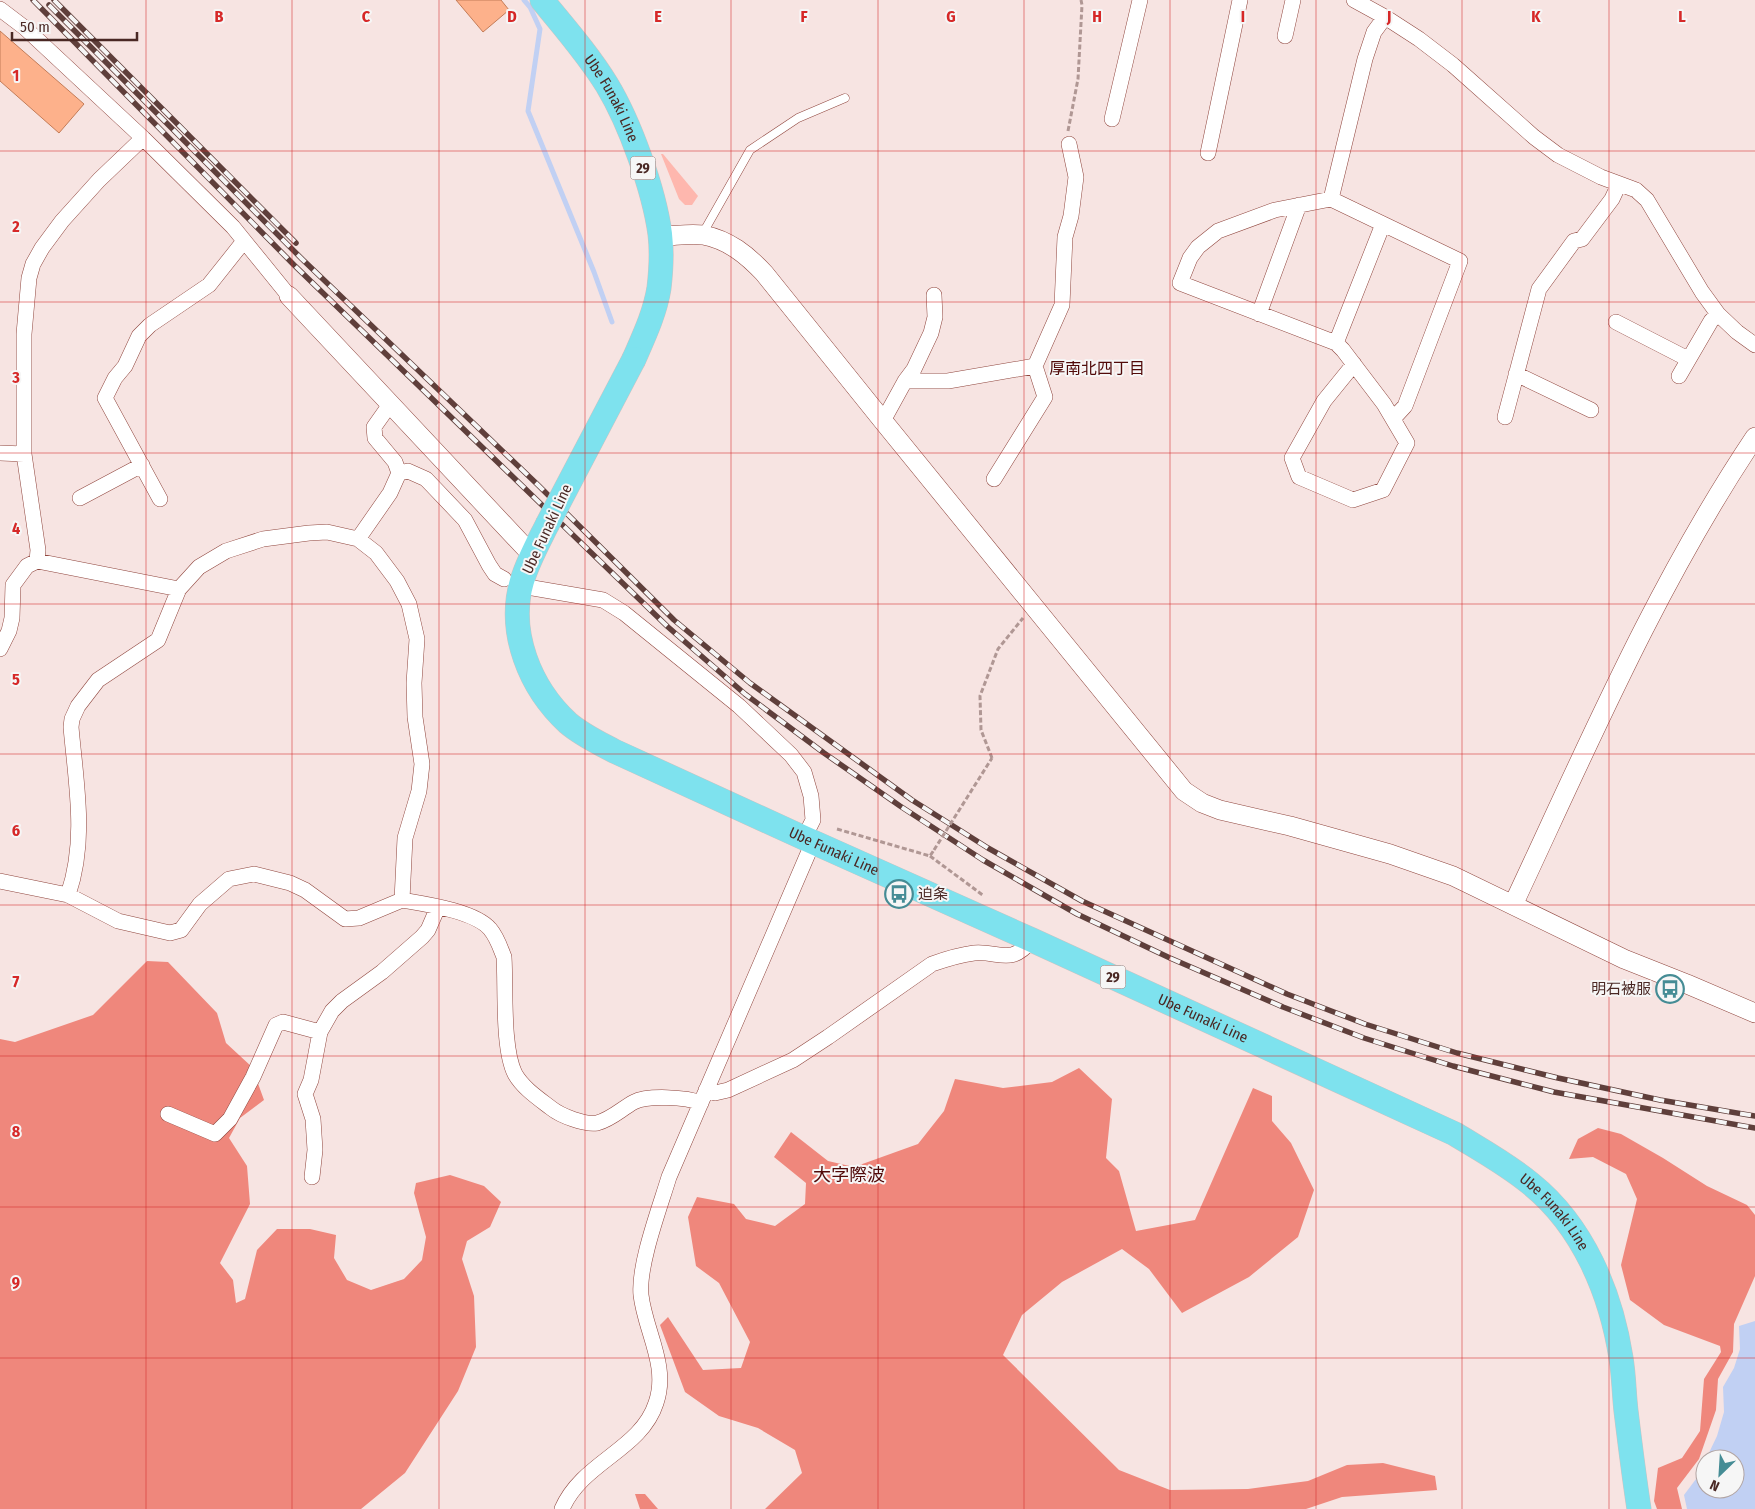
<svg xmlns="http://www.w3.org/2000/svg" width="1755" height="1509" font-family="'Fira Sans Condensed','Noto Sans JP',sans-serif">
<rect width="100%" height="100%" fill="#f7e4e2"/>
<path fill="#feb7ae" d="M661,154H663L698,196L692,205H685L679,199Z"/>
<path fill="#ef877c" d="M147,961L168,962L217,1013L226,1043L252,1067L264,1100L240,1118L229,1138L247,1166L250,1204L220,1263L233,1280L236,1303L245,1299L257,1250L277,1229H310L336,1235L334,1258L347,1280L371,1290L404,1279L422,1260L426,1237L414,1193L416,1183L450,1175L484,1186L501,1202L490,1227L467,1241L462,1259L474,1296L476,1347L458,1391L405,1473L361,1509H0V1039L15,1042L93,1015Z
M1079,1068L1112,1099L1106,1158L1119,1171L1136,1231L1195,1220L1253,1088L1272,1096V1121L1291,1143L1314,1190L1298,1237L1249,1277L1182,1313L1149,1269L1122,1249L1062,1282L1022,1315L1003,1355L1119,1470L1170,1490L1248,1489L1308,1481L1347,1465L1383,1463L1435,1476L1437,1490L1342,1497L1306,1509H765L802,1473L795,1450L758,1428L719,1416L685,1392L660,1325L668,1317L703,1370L741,1368L750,1342L719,1283L696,1266L688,1217L697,1197L734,1204L746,1219L775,1226L805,1204L806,1183L774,1157L791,1132L828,1161L854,1167L918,1144L944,1111L955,1079L1003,1088L1052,1082Z
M1598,1128L1621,1134L1663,1158L1707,1186L1747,1205L1755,1215V1276L1734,1324L1733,1352L1718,1379L1716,1410L1699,1459L1677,1488L1682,1509H1657L1654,1501L1658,1468L1682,1458L1700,1431L1704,1379L1721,1352L1720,1346L1664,1325L1630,1300L1621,1265L1637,1199L1626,1174L1593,1157L1569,1159L1578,1139Z
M635,1494H645L658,1509H640Z"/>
<path fill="#c1d0f3" d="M1755,1321V1509H1687L1684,1495L1696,1479L1705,1460V1489H1735V1459H1706L1717,1436L1724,1412L1723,1387L1734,1368L1740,1349L1739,1326Z"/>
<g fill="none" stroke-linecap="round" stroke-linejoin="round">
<path stroke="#c1d0f3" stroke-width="5" d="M524,0L530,7L540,29L528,111L594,272L612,322"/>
</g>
<path fill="#fdb18b" stroke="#c37c58" d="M456,0H501L509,10L483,32Z
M0,31L84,104L59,133L0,81Z"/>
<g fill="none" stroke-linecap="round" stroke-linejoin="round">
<defs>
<path id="service" d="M703,233L750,150L798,118L845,98"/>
<path id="minor" d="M1354,0L1385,17L1419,39L1453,65L1534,137L1558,155L1601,177L1636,190L1647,200L1702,292L1718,314L1737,332L1755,345
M0,9L25,28L143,138L233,227L289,296
M1285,36L1293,0
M1112,119L1140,0
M1208,153L1240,0
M1331,199L1365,59L1374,32L1385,17
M1259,314L1299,205
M1616,322L1688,359
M1336,343L1383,224
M1354,364L1324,401L1292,458L1299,477L1353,500L1383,490L1407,443L1384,404L1343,350L1336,343L1180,283L1190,258L1198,247L1218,231L1275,210L1331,199L1460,261L1405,406L1393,419
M1516,374L1591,410
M1679,376L1711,321L1718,314
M905,381H948L1035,366
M1505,417L1539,289L1574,241L1582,239L1612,199L1619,184
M883,421L905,381L914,369L931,333L935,317L934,295
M0,453L24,454
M399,473L408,471L426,479L465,520L489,565L495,574L504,579
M994,479L1045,397L1035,366L1062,305L1065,237L1071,216L1076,177L1069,144
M80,498L142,465
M160,499L105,398L115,378L125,366L139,336L150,325L209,285L244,241
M358,539L390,493L399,473L395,462L375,438L374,427L391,403
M37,561L38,550L24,454V334L29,278L33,264L42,248L62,221L99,180L143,138
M533,588L603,600L624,613L739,706L791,755L804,772L811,796L813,820L804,838
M0,649L9,631L12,618L13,585L27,566L37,561L179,589L199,567L226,551L263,539L309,533L327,532L358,539L376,553L397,581L409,604L417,639L414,683L415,717L422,764L419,791L405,838L402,900C425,904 475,911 490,929C497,937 500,947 504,957C506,988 502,1048 515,1074C523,1088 538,1098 551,1108C561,1116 585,1125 597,1123C612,1119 621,1109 634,1102C647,1095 687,1097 701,1103
M0,881L68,895L118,921L170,933L181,930L200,904L229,879L254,874L290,883L305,890L345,919L359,918L402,900
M68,895C87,840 76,784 71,727L72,719L78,706L98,680L158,640L179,589
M706,1090L715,1093L728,1090L793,1060L828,1037L932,964C946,959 959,955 974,953C1001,951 1010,966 1032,940
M168,1114L215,1134L230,1119L253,1077L276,1025L283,1022L320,1032
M312,1177L315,1150L313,1119L305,1094L311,1080L320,1032L332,1011L342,1001L382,972L422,937L428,930L438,907
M562,1509C582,1462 641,1450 656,1403C669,1366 645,1331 641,1295C638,1265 660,1207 669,1177L813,842"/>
<path id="tertiary" d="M660,236C674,236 690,233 703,235C729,240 747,255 764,273L883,421L1184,791L1202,803L1220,810L1290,826L1390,854L1453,876L1624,959L1687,984L1755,1013
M289,296L532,555
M1513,905C1587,747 1657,583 1755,437"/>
<g id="primary">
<path id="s1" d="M542,0C564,27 588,54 607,85C630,123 654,190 660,234C662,251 661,271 659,288C655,313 644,336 634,359"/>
<path id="s2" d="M547,525C538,543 528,561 522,581C507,632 530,688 568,723C582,735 599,743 614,751L804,838L1032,940L1455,1134C1481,1150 1507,1164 1531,1184C1583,1226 1611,1293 1621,1358C1624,1376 1624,1394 1626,1411C1630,1444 1634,1476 1639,1509"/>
</g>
</defs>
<use href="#service" stroke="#90463e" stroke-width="9"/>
<use href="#minor" stroke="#90463e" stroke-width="16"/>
<use href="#tertiary" stroke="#90463e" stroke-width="20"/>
<use href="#primary" stroke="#ccc3c2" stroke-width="25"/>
<path stroke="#b09794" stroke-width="3" stroke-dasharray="5 2.5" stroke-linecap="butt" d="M1068,131L1078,79L1082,5L1081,0
M992,758L981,730L980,696L998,649L1023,618
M837,829L930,856L934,850
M930,856L984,896"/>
<use href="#service" stroke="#fff" stroke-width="8"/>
<use href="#minor" stroke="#fff" stroke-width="15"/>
<use href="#tertiary" stroke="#fff" stroke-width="19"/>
<use href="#primary" stroke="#7ee2ee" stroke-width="24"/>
<defs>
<path id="rail" d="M33,0L294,265L668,627L745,694L824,753L900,806L983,860L1077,914L1170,958L1283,1007L1364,1038L1453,1066L1554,1092L1755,1128
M54,0L296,243
M49,5L302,259L538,485L674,620L750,683L912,800L988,848L1082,901L1287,994L1365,1024L1457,1053L1558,1078L1660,1100L1755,1116"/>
</defs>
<use href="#rail" stroke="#5f3f3b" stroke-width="5.5"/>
<use href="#rail" stroke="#f6f6f6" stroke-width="4" stroke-dasharray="11" stroke-linecap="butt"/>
<defs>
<path id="primary-bridge" d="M547,525L634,359"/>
</defs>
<use href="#primary-bridge" stroke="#ccc3c2" stroke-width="25" stroke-linecap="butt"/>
<path stroke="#b09794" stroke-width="3" stroke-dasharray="5 2.5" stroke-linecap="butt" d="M934,850L992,758"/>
<use href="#primary-bridge" stroke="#7ee2ee" stroke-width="24"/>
</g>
<path fill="none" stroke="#d62828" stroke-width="1" stroke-opacity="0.55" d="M146,0V1509M292,0V1509M439,0V1509M585,0V1509M731,0V1509M878,0V1509M1024,0V1509M1170,0V1509M1316,0V1509M1462,0V1509M1609,0V1509M0,151H1755M0,302H1755M0,453H1755M0,604H1755M0,754H1755M0,905H1755M0,1056H1755M0,1207H1755M0,1358H1755"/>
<defs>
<symbol id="bus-ring" viewBox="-11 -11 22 22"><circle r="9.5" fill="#f6f6f6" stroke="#458c95" stroke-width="1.5"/><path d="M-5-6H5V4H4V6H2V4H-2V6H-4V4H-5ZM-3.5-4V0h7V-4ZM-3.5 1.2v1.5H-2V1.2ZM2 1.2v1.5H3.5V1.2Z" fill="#458c95"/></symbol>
</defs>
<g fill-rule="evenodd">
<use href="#bus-ring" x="883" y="878" width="32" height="32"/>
<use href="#bus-ring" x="1654" y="973" width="32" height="32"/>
</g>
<g text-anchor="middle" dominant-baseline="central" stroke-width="4" stroke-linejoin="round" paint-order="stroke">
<g fill="#f6f6f6" stroke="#7e6663" stroke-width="1">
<rect x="630.5" y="156.5" width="25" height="23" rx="4"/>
<rect x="1100.5" y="965.5" width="25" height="23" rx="4"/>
</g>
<g font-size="14" font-weight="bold" fill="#4a2824">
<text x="643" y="168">29</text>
<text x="1113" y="977">29</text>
</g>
<g font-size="15" fill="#4a2824" stroke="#f6f6f6">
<text stroke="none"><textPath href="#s1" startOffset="121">Ube Funaki Line</textPath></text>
<text transform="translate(547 529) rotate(-65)">Ube Funaki Line</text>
<text stroke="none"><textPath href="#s2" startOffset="514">Ube Funaki Line</textPath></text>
<text stroke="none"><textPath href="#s2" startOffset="919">Ube Funaki Line</textPath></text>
<text stroke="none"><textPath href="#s2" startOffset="1324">Ube Funaki Line</textPath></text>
</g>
<g font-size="15" fill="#4a2824" stroke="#f6f6f6" text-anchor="start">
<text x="918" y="894">迫条</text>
<text x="1651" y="989" text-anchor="end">明石被服</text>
</g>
<g font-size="16" fill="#510a09" stroke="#f6f6f6">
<text x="1097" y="368">厚南北四丁目</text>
</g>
<g font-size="18" fill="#510a09" stroke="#f6f6f6">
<text x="849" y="1175">大字際波</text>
</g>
</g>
<g font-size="16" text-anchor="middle" font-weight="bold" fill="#d62828" stroke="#f6f6f6" stroke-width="4" stroke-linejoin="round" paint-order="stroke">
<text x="219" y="22">B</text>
<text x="366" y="22">C</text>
<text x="512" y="22">D</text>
<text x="658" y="22">E</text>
<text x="804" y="22">F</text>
<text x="951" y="22">G</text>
<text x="1097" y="22">H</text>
<text x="1243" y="22">I</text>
<text x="1389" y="22">J</text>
<text x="1536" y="22">K</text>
<text x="1682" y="22">L</text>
<text x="16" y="81">1</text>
<text x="16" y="232">2</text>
<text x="16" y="383">3</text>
<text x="16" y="534">4</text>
<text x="16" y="685">5</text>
<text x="16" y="836">6</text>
<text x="16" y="987">7</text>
<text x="16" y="1137">8</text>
<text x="16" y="1288">9</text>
</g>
<g transform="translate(1720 1474) rotate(205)"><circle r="24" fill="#f6f6f6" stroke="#b1a4a2"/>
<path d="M0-4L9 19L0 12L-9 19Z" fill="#458c95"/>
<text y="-8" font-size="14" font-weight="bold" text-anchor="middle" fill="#4a2824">N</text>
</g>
<path d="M12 32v8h125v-8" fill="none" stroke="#4a2824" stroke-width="2.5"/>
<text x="20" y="32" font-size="15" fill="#4a2824" stroke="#f6f6f6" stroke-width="4" paint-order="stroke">50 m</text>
</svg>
